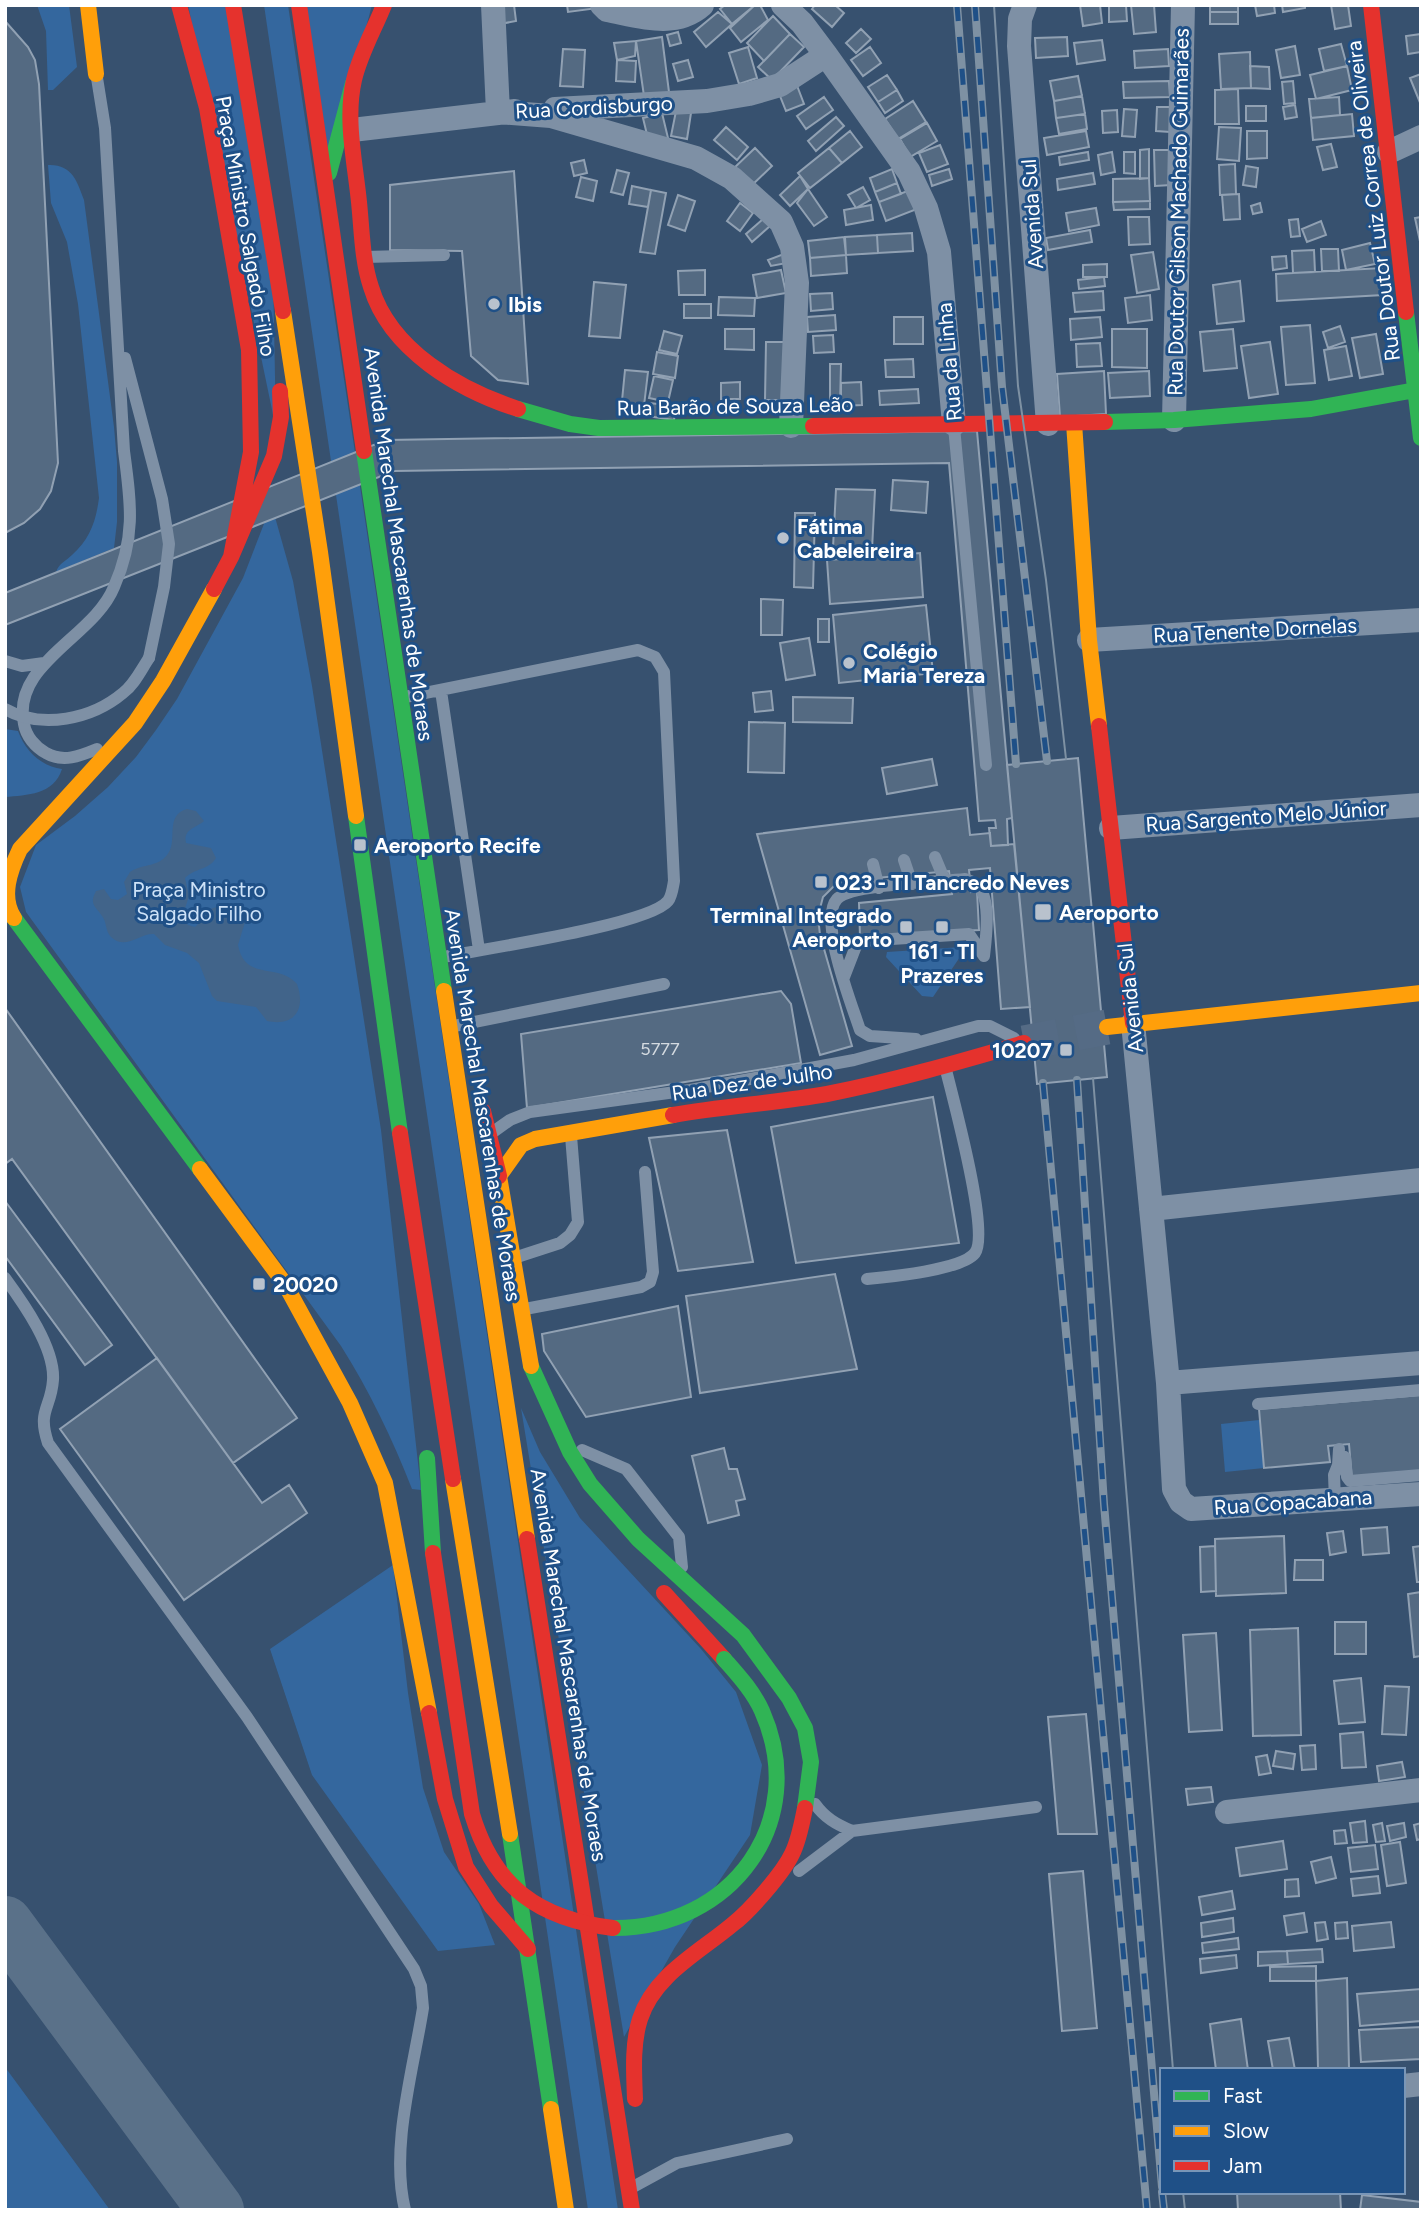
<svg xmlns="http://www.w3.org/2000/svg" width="1426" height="2215" font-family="Figtree,sans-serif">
<rect width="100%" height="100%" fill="#37516f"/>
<path fill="#34679e" d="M37,5H69L77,67L53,90H48L46,31Z
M188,5H230L273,272L276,429Z
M264,5H288L618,2210H588Z
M302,5H372L327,173Z
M48,165C72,164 77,181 84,200L114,427L117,462V522L114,548L56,572C59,563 66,561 72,555C90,539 96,521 99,498L78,304L67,242L51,203Z
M267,516L275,517L293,581L312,686L381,1130L421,1490L412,1489C392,1438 370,1392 341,1346L26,912L20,887L36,845L75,816L108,787L136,757L156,730L177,699L243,578Z
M5,729L18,731C26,752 41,766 62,769C54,795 27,795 5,797Z
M962,947V954L933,997L922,996L886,957L887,952Z
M521,1408L540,1452L580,1518L701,1649L736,1692L762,1765L750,1835L675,1947L624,2037Z
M1259,1420L1264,1468L1225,1472L1221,1424Z
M393,1565L408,1693L423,1788L444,1852L479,1904L495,1945L438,1951L312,1775L270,1649Z
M5,2067L110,2210H5Z"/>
<path fill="#41648a" d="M187,809L196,811L204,821C196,828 183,829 186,843L211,848L216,858C209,870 195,868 185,878L189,896L182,918L188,925L195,927C200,923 202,918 206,913C218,900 240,907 245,922L238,945C245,982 278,962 297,984C306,1009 295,1027 267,1021L256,1007L217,1001L212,996L199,963L187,953L165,945L154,934C139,933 126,951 111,937C105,931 107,922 102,916C95,906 89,904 96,891L104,889L111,899L118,900L127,894L124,882L130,872C143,863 160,868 169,852C177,839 165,815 187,809Z"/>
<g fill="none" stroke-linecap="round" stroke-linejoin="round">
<path stroke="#5a7189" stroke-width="56" d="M5,1924L216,2210"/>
</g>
<path fill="#546a82" stroke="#91a1b3" stroke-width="2" d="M497,5H514L516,21L500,24Z
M567,5H597L598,8L568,12Z
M725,5H755L732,24L720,9Z
M755,5H760L768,20L741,42L730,28Z
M815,5H835L844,13L832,27L812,9Z
M1080,5H1100L1102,23L1083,26Z
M1109,5H1126L1127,21L1109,22Z
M1131,5H1154L1156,32L1134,34Z
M1210,5H1238V12H1210Z
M1255,5H1274L1275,13L1257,16Z
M1282,5H1305V8L1283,12Z
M1331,5H1348L1351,26L1335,29Z
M718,12L732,24L706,47L694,32Z
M1210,12H1238V24H1210Z
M773,16L790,34L764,61L747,43Z
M5,21L28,47L35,60L39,84L58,463L51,491L40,509L24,523L5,533Z
M861,29L871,39L856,53L846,43Z
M678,32L681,43L670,46L667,35Z
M790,34L804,47L772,80L758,67Z
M1421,34V52L1408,54L1406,36Z
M662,37L670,100L645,103L636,41Z
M1067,37L1068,56L1036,58L1035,38Z
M1102,40L1105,60L1077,64L1074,43Z
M636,41L635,56L617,60L614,43Z
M1341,44L1347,66L1324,71L1319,49Z
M1295,46L1300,75L1281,78L1276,50Z
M748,47L757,78L739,84L729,53Z
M870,47L881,63L863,76L851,60Z
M563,49L585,50L583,87L560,86Z
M1168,49L1169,66L1135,68L1134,51Z
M1250,52L1251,88L1221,89L1219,54Z
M617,60L636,61L635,82L616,81Z
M688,60L693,77L678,81L673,64Z
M1250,66L1269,67L1270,89L1251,88Z
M1347,66L1352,90L1316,99L1310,75Z
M1421,74V105L1410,78Z
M887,75L897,90L878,102L868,87Z
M1078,76L1082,96L1054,101L1050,81Z
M1169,81L1170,97L1124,98L1123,82Z
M1293,81L1295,103L1284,104L1282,82Z
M796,83L804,104L786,111L778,91Z
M1238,89L1239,124H1215V90Z
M897,90L903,101L885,113L878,102Z
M1082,96L1085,114L1056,118L1054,101Z
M824,97L833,110L806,129L797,116Z
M1339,97L1340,115L1311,118L1309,99Z
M913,101L926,122L898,139L885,119Z
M1295,105L1297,117L1285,119L1283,107Z
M1246,106H1266V121H1246Z
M1157,107H1171L1170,132L1156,131Z
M1124,109L1137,110L1135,137L1122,136Z
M1117,110L1118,132L1103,133L1102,111Z
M676,111L691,113L687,139L671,136Z
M662,113L668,138L649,143L643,118Z
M1085,114L1087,129L1059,134L1056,118Z
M1352,114L1354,136L1313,140L1311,118Z
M836,117L844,126L816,151L808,141Z
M927,123L937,141L910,157L900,139Z
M726,127L748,147L737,160L714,140Z
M1219,127L1241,128L1239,161L1217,159Z
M850,131L862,147L842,163L829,148Z
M1086,131L1089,147L1047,155L1044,138Z
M1247,131H1267V158L1247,159Z
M1331,144L1337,167L1323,170L1317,147Z
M940,145L948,164L927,172L919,153Z
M755,148L772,166L750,187L733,169Z
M829,148L842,163L810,188L798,173Z
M1149,149V178L1140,179V150Z
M1154,150H1170L1171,185L1155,186Z
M1088,152L1089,160L1060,165L1059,157Z
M1112,152L1115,172L1101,175L1098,155Z
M1124,152H1135V174L1124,173Z
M584,160L587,173L574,176L571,163Z
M1235,164L1236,194L1220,195L1219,165Z
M1246,166L1258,168L1256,187L1243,185Z
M892,169L897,183L875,192L870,178Z
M949,169L952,179L932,186L929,175Z
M617,170L629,173L623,195L611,192Z
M514,171L528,384L498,380L471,356L462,251L390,250V185Z
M1093,173L1095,184L1058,190L1057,179Z
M800,176L808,189L790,206L780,195Z
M581,177L597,181L593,201L576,197Z
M1149,178L1150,201L1113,202V179Z
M897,183L901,194L879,202L875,192Z
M632,186L651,190L648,207L629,204Z
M863,187L870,200L856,208L848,195Z
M808,189L827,217L814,226L797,203Z
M651,190L666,193L655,254L640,252Z
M910,190L917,209L886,221L879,202Z
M1239,194L1240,219L1224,220L1222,195Z
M678,195L695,201L685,231L668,225Z
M1150,201V209L1114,210L1113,202Z
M740,203L753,213L740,231L727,221Z
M1260,203L1262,212L1253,214L1251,206Z
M871,205L873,220L846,225L844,210Z
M1096,208L1099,225L1069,231L1066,213Z
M1128,217H1149L1150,244L1129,245Z
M1421,217V246L1415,218Z
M763,219L770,226L752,242L746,234Z
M1298,219L1300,236L1291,237L1289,220Z
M1321,221L1326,235L1307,242L1302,229Z
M1090,230L1092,242L1048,250L1046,238Z
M912,233L913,251L878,253L877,235Z
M877,235L878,253L846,255L845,237Z
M844,237L846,255L810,258L808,241Z
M1370,243L1375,264L1346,270L1342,250Z
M1321,249H1338L1339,271H1322Z
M1314,250L1315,272L1293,273L1292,251Z
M792,251V262L771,266L768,260Z
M1153,252L1159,289L1137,293L1131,255Z
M846,255L847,273L811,276L810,258Z
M1286,256L1287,268L1273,270L1272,257Z
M1107,264V277H1083V265Z
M1382,268L1383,295L1277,301L1276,274Z
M705,270V295H679L678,271Z
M781,270L786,293L757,298L753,275Z
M1104,277L1105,286L1079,289L1078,280Z
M1240,281L1244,321L1217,324L1213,285Z
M594,282L626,285L620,338L589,336Z
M1103,291L1104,310L1075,312L1073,293Z
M832,293L833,309L811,311L810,294Z
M1150,295L1152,320L1128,323L1125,298Z
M719,297L755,298L754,316L718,315Z
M684,304H711V318H684Z
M835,315L836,330L808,332L807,317Z
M894,317H923V344H894Z
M1100,317L1102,337L1071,340L1070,319Z
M1310,325L1315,383L1286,385L1281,327Z
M1340,326L1345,342L1328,348L1323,332Z
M725,329H754V350L725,349Z
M1112,329H1147V368L1112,367Z
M1233,329L1237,368L1204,371L1200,332Z
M664,331L682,336L677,354L659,350Z
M1376,334L1383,374L1360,378L1352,338Z
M833,335L834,352L814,353L813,336Z
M766,342H788L787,400H765Z
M1270,342L1278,394L1249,398L1241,346Z
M1100,343L1102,366L1077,367L1076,344Z
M1346,346L1352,376L1329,380L1324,350Z
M657,352L678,356L675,378L653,374Z
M913,359L914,377H886L885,360Z
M830,364H841L840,406H830Z
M625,370L648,372L643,414L621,411Z
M1104,371L1106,414L1060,417L1057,374Z
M1149,371L1150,396L1110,398L1108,373Z
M654,376L673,380L668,402L649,398Z
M740,382V399H721V383Z
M861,382L862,405L841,406V383Z
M918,389L919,403L880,405L879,391Z
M649,403L676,406L674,420L647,416Z
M977,431L1012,818L1007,819L1008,845L991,846L989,828H996L995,820L979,821L949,463L394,471L5,625V593L386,440Z
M893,480L928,482L926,513L891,510Z
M836,489L875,490L872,550L833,548Z
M795,513H815L813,588L794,587Z
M920,553L923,597L830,604L827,560Z
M761,599L783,600L782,635H761Z
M926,605L933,673L839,683L833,615Z
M818,619H829V642H818Z
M809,638L815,675L786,680L780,643Z
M771,691L773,710L755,712L753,693Z
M793,697L853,698L852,723L793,722Z
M749,722L785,723L784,773L748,772Z
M1078,758L1107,1077L1037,1084L1007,765Z
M932,759L937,785L887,794L882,768Z
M967,808L970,835L990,833L991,846L1014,844L1030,1007L1001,1009L990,868L969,870L971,892L977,891L979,930L860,937L859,903L952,894L949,871L845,881L835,885L823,897L818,916L820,935L852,1046L820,1055L757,834Z
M781,991L791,1004L801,1063L527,1108L521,1034Z
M5,1008L297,1418L233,1463L12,1159L5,1164Z
M933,1097L959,1243L796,1263L771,1127Z
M727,1130L753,1262L678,1271L649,1138Z
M5,1201L112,1345L85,1365L5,1256Z
M835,1274L857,1369L700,1393L686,1296Z
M678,1306L691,1397L586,1417L544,1351L542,1334Z
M157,1358L262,1503L289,1485L307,1513L184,1600L60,1429Z
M1421,1395V1475L1352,1480L1349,1444L1328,1446L1330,1462L1264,1468L1259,1409Z
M724,1448L729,1469H737L745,1499L736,1501L739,1515L708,1523L692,1456Z
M1387,1527L1389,1553L1363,1555L1361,1529Z
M1343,1531L1346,1552L1330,1555L1327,1533Z
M1284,1536L1286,1593L1216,1596L1215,1539Z
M1215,1546L1216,1591L1201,1592L1200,1547Z
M1421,1546V1582H1417L1413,1547Z
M1295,1560H1323V1580H1294Z
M1421,1592V1656L1414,1657L1408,1594Z
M1335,1622H1366V1654H1335Z
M1298,1628L1301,1735L1253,1736L1250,1630Z
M1216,1633L1222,1730L1189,1732L1183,1635Z
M1361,1678L1365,1722L1339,1724L1334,1681Z
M1385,1686L1409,1687L1406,1735L1382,1734Z
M1086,1714L1097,1834H1058L1048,1717Z
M1363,1732L1366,1767L1342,1768L1340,1734Z
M1315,1745L1316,1769L1302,1770L1300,1746Z
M1276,1751L1295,1754L1293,1769L1273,1766Z
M1267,1755L1271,1773L1259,1775L1256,1757Z
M1402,1762L1405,1777L1379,1781L1377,1766Z
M1211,1787L1213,1802L1188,1805L1186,1789Z
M1365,1821L1367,1842L1353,1843L1350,1823Z
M1382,1823L1385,1841L1376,1842L1373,1825Z
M1404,1823L1406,1837L1390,1841L1387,1826Z
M1421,1823V1839L1417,1840L1414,1825Z
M1345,1830L1347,1843L1335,1844L1334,1831Z
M1283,1841L1287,1869L1240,1876L1236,1848Z
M1400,1842L1406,1883L1387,1886L1381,1845Z
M1375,1845L1378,1869L1351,1872L1348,1848Z
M1331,1857L1336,1878L1316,1883L1311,1862Z
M1083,1871L1097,2028L1062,2031L1049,1874Z
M1378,1876L1380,1893L1353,1896L1351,1879Z
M1298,1879L1299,1896L1285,1897V1880Z
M1232,1891L1235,1909L1202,1915L1199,1897Z
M1304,1913L1307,1932L1287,1935L1284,1916Z
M1233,1918L1234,1932L1202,1937L1201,1923Z
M1325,1922L1328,1939L1317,1941L1315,1923Z
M1347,1922L1348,1938L1336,1939L1335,1923Z
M1391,1922L1394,1947L1354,1951L1352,1926Z
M1238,1938L1239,1949L1203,1953L1202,1943Z
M1322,1949L1323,1962L1288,1964L1287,1951Z
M1287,1951L1288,1964L1258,1966V1952Z
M1236,1955L1237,1968L1201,1973L1200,1959Z
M1316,1966V1981H1270V1967Z
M1347,1978L1349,2068H1318L1316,1981Z
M1421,1989V2021L1360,2026L1357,1994Z
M1241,2019L1248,2070H1216L1210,2024Z
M1421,2027V2059L1361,2062L1359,2030Z
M1289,2038L1295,2070H1273L1268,2041Z
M1237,2192H1340L1341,2210H1238Z
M1362,2195L1421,2202V2210H1360Z"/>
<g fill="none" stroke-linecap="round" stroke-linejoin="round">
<path stroke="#556b85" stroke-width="35" stroke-dasharray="35 18" stroke-linecap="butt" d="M1024,1043L1107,1027"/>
<path stroke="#7e90a5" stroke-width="12" d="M365,257L444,255
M125,358L162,499L169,544L164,587L149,658
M954,427L986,765
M5,661L22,666L44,663
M441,691L479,950
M405,697L638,650L655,657L664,672L674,881C673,886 672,896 668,901C649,925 482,949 443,957
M97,749C80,756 63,763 46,753C35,747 26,736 24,724C11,664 94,637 114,587C136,537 131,504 124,451L105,128L97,78
M935,857L945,881
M904,860L912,884
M873,864L879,888
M844,977L856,946L861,941L969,934L984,956
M454,1026L664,984
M916,1039L870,1036L860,1030C852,1005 818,920 837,899C851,884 940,882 965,879C968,880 972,881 976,884C992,896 986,938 984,956
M493,1132L510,1120L530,1112L690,1090L854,1060L978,1026H990L1014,1038
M517,1257L560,1243L570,1235L578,1222L571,1136
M5,1278C24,1304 55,1348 53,1380C51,1409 37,1410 48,1443L247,1717L414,1969L421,1986L423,2008C413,2071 390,2148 405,2210
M867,1279C889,1277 962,1270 975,1253C990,1233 953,1099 946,1070
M525,1309L641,1287L650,1282L653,1272L645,1172
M1258,1404L1421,1390
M582,1450L626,1469L679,1537L682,1567
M1339,1454L1345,1457L1347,1477L1350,1481L1421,1475
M1335,1500L1334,1475L1338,1465L1339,1449
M852,1831L1036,1807
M799,1871L852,1831C836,1824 825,1818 815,1804
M633,2187L677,2163L787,2139"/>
<path stroke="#7e90a5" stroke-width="24" d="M493,5L498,112L551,116L696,158L732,178L781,222L792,247L797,283L791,426
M602,5L607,10C639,16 675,29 702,5
M783,5L802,23L826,55L909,172L926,208L939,252L954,424
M1025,5L1020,19L1019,46L1048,424
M555,109L707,101L749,94L780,85L826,55
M352,130L515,111
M1389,152L1421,137
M1174,420L1183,5
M1089,640L1421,620
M1111,828L1421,805
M1133,1023L1168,1383L1174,1489L1181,1502L1191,1509L1421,1494
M1151,1209L1421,1180
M1168,1383L1421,1363
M1227,1812L1421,1790
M1403,2086L1421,2084"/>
<path stroke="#30b455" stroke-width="16" d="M329,173L353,83
M1406,312L1421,438
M518,409L570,424L599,428L813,426
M1105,422L1174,420L1311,409L1421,389
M364,451L444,991
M356,816L400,1133
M14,918L200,1169
M531,1366L570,1452L590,1484L638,1539L743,1635L789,1698L805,1728L811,1762L805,1808
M427,1458L433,1553
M510,1834L551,2109"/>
<path stroke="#ff9f0a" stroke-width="16" d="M88,5L96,74
M283,311L320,552L356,816
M1074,423L1089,640L1099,726
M14,918C0,897 10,870 20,849L135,723L163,681L214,589
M444,991L527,1539
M1107,1027L1421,993
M200,1169L285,1284
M285,1284L350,1403L385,1483L429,1713
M531,1366L499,1176L521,1145L535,1139L673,1115
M453,1479L510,1834
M551,2109L566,2210"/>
<path stroke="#e5322d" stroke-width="16" d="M179,5L207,108L249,350L251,452L231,557L214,589
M233,5L283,311
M299,5L364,451
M384,5C374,30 360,54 354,80C345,119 355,162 359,202C362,231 362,260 371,287C390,350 459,390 518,409
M1371,5L1406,312
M813,426L1105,422
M231,557L274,456L281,417L280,391
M1099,726L1133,1023
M483,1111L499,1176
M673,1115C724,1106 776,1103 827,1094C893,1081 959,1062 1024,1043
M400,1133L453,1479
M527,1539L632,2210
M664,1593L724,1659
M429,1713L445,1799L466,1867L491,1906L528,1949
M635,2099C634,2073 632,2044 640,2019C654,1975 700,1952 733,1924C750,1911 783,1873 792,1854C799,1840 802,1823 805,1808"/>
<path stroke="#7e91a3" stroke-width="2" d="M994,5L1018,386L1046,580L1066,759
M1093,1078L1173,2070
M1183,2192L1185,2210"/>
<defs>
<path id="rail" d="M957,5L1016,764
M975,5L1002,387L1047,761
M1077,1080L1104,1504L1162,2187
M1043,1083L1147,2210
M1162,2192L1164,2210"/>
</defs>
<use href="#rail" stroke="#7e91a3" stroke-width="8"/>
<use href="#rail" stroke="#1f5087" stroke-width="5" stroke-dasharray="16" stroke-linecap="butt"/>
<path stroke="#7e90a5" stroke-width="12" d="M5,709C42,730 92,719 123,693C134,685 141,670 149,658"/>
<path stroke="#30b455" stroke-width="16" d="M613,1928C731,1929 811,1822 762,1711C753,1691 738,1675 724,1659"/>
<path stroke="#e5322d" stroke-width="16" d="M433,1553L472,1814C494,1887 539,1919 613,1928"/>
</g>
<g fill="#b9c2cd" stroke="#1f5087" stroke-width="2.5">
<circle cx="494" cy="304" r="7"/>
<circle cx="783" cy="538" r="7"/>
<circle cx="849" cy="663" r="7"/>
<rect x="353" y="838" width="14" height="14" rx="3.5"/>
<rect x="814" y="875" width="14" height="14" rx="3.5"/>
<rect x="1034" y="903" width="18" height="18" rx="3.5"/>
<rect x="899" y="920" width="14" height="14" rx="3.5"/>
<rect x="935" y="920" width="14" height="14" rx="3.5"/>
<rect x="1059" y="1043" width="14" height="14" rx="3.5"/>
<rect x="252" y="1277" width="14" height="14" rx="3.5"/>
</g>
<g text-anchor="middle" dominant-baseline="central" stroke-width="6" stroke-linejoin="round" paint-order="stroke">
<g font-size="18" fill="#d4dae0">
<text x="660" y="1049">5777</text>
</g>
<g font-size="21" fill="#fff" stroke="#1f5087">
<text transform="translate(594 107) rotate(-3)">Rua Cordisburgo</text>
<text transform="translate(1373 201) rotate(-97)">Rua Doutor Luiz Correa de Oliveira</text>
<text transform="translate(1178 212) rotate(-89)">Rua Doutor Gilson Machado Guimarães</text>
<text transform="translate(1032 214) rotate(-94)">Avenida Sul</text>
<text transform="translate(246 226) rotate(80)">Praça Ministro Salgado Filho</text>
<text transform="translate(949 362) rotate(-95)">Rua da Linha</text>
<text transform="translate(735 406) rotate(-1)">Rua Barão de Souza Leão</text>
<text transform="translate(399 544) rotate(82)">Avenida Marechal Mascarenhas de Moraes</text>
<text transform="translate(1255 630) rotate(-3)">Rua Tenente Dornelas</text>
<text transform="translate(1266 816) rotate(-4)">Rua Sargento Melo Júnior</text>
<text transform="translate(1130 998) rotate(-96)">Avenida Sul</text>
<text transform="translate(752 1082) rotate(-8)">Rua Dez de Julho</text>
<text transform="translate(483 1105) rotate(81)">Avenida Marechal Mascarenhas de Moraes</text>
<text transform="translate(1293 1502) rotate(-4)">Rua Copacabana</text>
<text transform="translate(569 1665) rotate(81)">Avenida Marechal Mascarenhas de Moraes</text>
</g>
<g font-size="21" font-weight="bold" fill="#fff" stroke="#1f5087" text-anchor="start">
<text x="508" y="304">Ibis</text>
<text x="797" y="526">Fátima<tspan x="797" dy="24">Cabeleireira</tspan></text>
<text x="863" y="651">Colégio<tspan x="863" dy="24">Maria Tereza</tspan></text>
<text x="374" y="845">Aeroporto Recife</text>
<text x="835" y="882">023 - TI Tancredo Neves</text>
<text x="1059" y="912">Aeroporto</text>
<text x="892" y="915" text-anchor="end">Terminal Integrado<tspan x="892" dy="24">Aeroporto</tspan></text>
<text x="942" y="951" text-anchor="middle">161 - TI<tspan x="942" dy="24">Prazeres</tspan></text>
<text x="1052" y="1050" text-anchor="end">10207</text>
<text x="273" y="1284">20020</text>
</g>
<g font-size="21" fill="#cde2f8" stroke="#1f5087">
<text x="199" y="889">Praça Ministro<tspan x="199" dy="24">Salgado Filho</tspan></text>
</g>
</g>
<rect width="1426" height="2215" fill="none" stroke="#ffffff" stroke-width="14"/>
<rect x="1160" y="2068" width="245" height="126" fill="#1f5087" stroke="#7996b7" stroke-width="2"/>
<rect x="1174" y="2091" width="35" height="10" fill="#30b455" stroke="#7996b7" stroke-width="2"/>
<text x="1223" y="2103" font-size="21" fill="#ffffff">Fast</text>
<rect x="1174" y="2126" width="35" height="10" fill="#ff9f0a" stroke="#7996b7" stroke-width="2"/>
<text x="1223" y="2138" font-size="21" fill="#ffffff">Slow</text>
<rect x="1174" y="2161" width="35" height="10" fill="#e5322d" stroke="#7996b7" stroke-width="2"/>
<text x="1223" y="2173" font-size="21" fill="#ffffff">Jam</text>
</svg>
